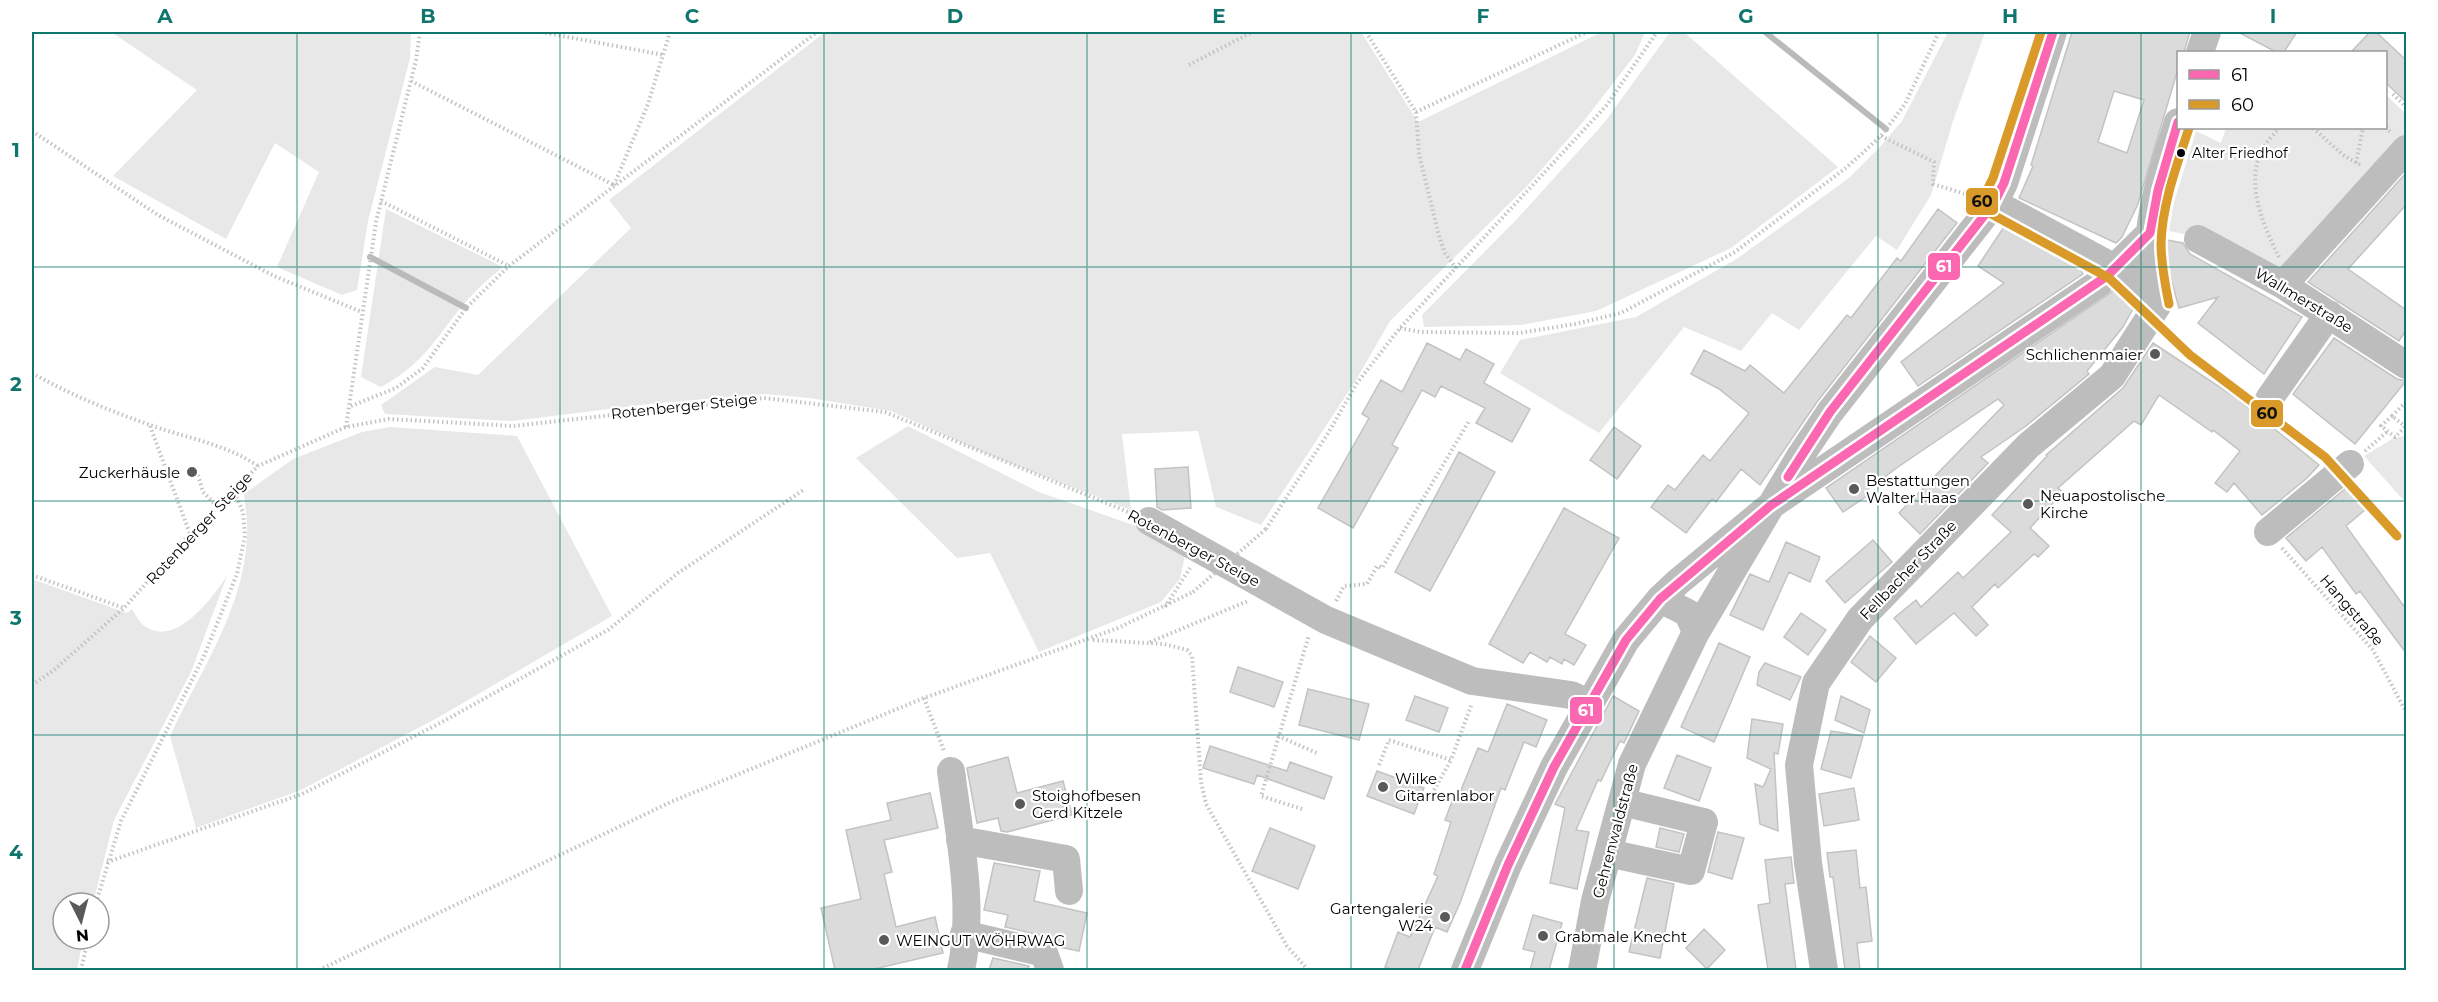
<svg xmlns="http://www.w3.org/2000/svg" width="2438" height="1002" font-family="Montserrat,sans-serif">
<rect width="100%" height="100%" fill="#fff"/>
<path fill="#e8e8e8" d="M111,32H411L410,58L368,221L357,290L342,295L277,267L319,172L275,143L226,239L113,176L197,90Z
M825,32H1361L1418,122L1602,32H1645L1635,55L1583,122L1527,186L1390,321L1356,380L1261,525L1216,507L1198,431L1122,434L1131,510L991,456L891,411L809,398L765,394L649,404L512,421L385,414L381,405L435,367L478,375L631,228L609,200Z
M1670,32H1684L1838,167L1731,248L1596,311L1521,325L1424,327L1422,315L1516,220L1604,123Z
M1948,32H1985L1953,121L1931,195L1897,250L1876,236L1799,330L1772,313L1741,351L1684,327L1599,433L1500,373L1520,340L1636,317L1738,258L1849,178L1879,148L1902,121Z
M2386,95L2406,114V139L2277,280L2198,237L2169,231L2174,202L2196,131L2221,143L2226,128H2386Z
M386,209L503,267C492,276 481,285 472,295C437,333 429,361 381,387L361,377Z
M908,426L1039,492L1153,532L1186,550L1180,579L1161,602L1039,652L990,553L957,558L856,458Z
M390,427L517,436L612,616L439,717L301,790L196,828L170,736C199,673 245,608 247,535C248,522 245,507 244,494L293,459L362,432Z
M2404,436L2406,437V503L2364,456L2394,438Z
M227,576L191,672L114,820L93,903H63V939H83L77,970H32V579L127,613L132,609C135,614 139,621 143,625C175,650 212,598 227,576Z"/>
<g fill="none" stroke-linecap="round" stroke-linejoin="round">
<path stroke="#bababa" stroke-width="6" d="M1765,32L1886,129
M370,257L466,308"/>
</g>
<path fill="#dbdbdb" stroke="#c3c3c3" stroke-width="1.5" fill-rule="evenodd" d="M2072,32H2190L2184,52H2178V69L2138,204L2122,237L2116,243L2019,198L2033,166L2031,165ZM2114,91L2144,100L2127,153L2098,142Z
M2238,32H2297L2284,52H2276Z
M2370,32H2376L2406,60V102L2385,82V52H2351Z
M2406,173V205L2348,269L2406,310V330L2399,341L2308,282Z
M1938,209L1957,223L1817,402L1760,485L1741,469L1716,502L1712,499L1686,533L1651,507L1668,485L1675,490L1703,455L1710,461L1749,413L1719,389L1691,374L1704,350L1745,371L1750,365L1784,393L1847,315L1851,318L1897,258L1901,261Z
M2004,227L2079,267L2083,274L1918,386L1901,362L2004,283L1978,266Z
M2167,240L2183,243L2190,254L2302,317L2264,374L2198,323L2218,297L2179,308L2167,265Z
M2116,289L2134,307L2123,327L2087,371L2089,374L2026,426L1981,457L1988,463L1920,534L1899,513L2004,405L1998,399L1898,467L1867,490L1870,494L1843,512L1826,488Z
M2334,338L2397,379L2406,381L2355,444L2293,394Z
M1427,343L1460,360L1466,349L1494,364L1484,383L1530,409L1512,442L1476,423L1485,408L1441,386L1435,397L1422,390L1392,445L1398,448L1353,528L1318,508L1369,418L1362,414L1381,380L1402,392Z
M2153,343L2235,397L2319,465L2307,478L2262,515L2234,483L2227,492L2215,483L2240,451L2213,430L2212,432L2159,395L2141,425L2134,421L2058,488L2063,492L2030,528L2049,546L2038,557L2034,554L1998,588L1995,584L1972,607L1988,625L1976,636L1954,613L1916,644L1894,618L1916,600L1921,607L1958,572L1963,578L2011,532L1992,515L2047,456L2046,455L2123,388Z
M1614,427L1641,446L1617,479L1590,460Z
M1459,452L1495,472L1430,591L1395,572Z
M1188,467L1191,508L1162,510L1157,507L1155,469Z
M2346,488L2365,510L2346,526L2406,609V653L2360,591L2356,594L2322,547L2306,561L2286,538Z
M1564,508L1619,538L1565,634L1586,645L1574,665L1564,659L1562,664L1550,657L1547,662L1530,652L1523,663L1489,644Z
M1873,540L1892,562L1845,603L1826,581Z
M1786,542L1820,557L1810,582L1789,572L1763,630L1730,615L1750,574L1769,582Z
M1801,613L1826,630L1808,655L1784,637Z
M1870,636L1896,658L1876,682L1851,662Z
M1719,643L1750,657L1714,742L1681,727Z
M1765,663L1801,677L1790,700L1757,685L1759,672Z
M1238,667L1283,682L1274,707L1230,692Z
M1308,689L1369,704L1359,740L1299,725Z
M1415,696L1448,708L1439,732L1406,720Z
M1613,696L1639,711L1624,743L1620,741L1601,781L1598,780L1576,830L1589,832L1577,889L1550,883L1565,808L1555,804Z
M1841,696L1870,710L1864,733L1835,720Z
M1507,704L1547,720L1536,747L1524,742L1505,790L1501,788L1460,903L1447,932L1435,927L1418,970H1394L1385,967L1398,932L1410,937L1438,876L1434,874L1451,822L1445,820L1455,794L1459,795L1478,748L1488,752Z
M1752,719L1783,724L1778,754L1774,753L1778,831L1760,824L1755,784L1763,787L1771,769L1747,758Z
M1831,731L1863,736L1851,778L1821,769Z
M1210,746L1287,771L1290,762L1332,777L1324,799L1257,775L1254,784L1203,768Z
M1677,755L1711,768L1699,801L1664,788Z
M1008,757L1017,793L1063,781L1072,815L1007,832L1001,831L998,818L977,823L967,768Z
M1377,771L1424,788L1414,814L1367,796Z
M1854,788L1859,820L1824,826L1819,794Z
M930,793L938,828L884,840L892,872L884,874L896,927L935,917L943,953L870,970H835L821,908L861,899L846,830L891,820L887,803Z
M1270,828L1315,846L1298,889L1252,871Z
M1660,828L1684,834L1679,852L1656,847Z
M1718,832L1744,838L1732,879L1708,872Z
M1856,850L1860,888L1866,887L1872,941L1857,943L1860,970H1845L1833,877H1830L1827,853Z
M1791,857L1794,883L1785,884L1796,970H1768L1758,905L1770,903L1765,860Z
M994,863L1040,871L1034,901L1087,913L1079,951L1059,947L1048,937L1005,927L1008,915L984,910Z
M1647,878L1674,884L1660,958L1629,952Z
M1533,915L1562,923L1549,970H1530L1535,952L1523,949Z
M1704,929L1725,950L1707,969L1686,948Z
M993,958L1029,966L1028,970H989Z"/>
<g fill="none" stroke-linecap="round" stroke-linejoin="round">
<path stroke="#c2c2c2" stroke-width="4" stroke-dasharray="1.5 3" stroke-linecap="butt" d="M541,32L664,55
M1366,32L1416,112L1419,154L1439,236L1445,253L1456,268
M1189,65L1252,32
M411,81L614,185
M2393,94L2406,107
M1416,112L1587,32
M2386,127L2392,134
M2313,128L2343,155L2362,166
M32,131L158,215L274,276L362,312
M1881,136L1934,162L1933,184L1972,196
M2356,163L2363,128
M614,185L648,104L670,32
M381,201L509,266
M2279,257C2263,225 2245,184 2262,150C2266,142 2274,134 2279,128
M1400,328L1420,332L1519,333L1575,324L1621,313L1735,252L1847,167L1881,136L1905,104L1939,32
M32,373C69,394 110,411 150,425C186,438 226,444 258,466
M351,406L396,388L423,368L466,308L509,266L817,32
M2392,416L2381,426L2395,437L2406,426
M150,426L190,534
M346,427L376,222L416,60L420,32
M2406,427L2392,416L2406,402
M2365,451L2387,432
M198,475L203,492L217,506
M1266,529L1327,435L1357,383L1400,328L1606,106L1657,32
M2282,548L2373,650L2406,712
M32,575L124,608
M1336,601L1344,586L1367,584L1377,566L1382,568L1469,421
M1165,607L1190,568
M1093,640L1164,644L1187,650L1192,656L1201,782L1206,804L1287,946L1308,970
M1150,642L1248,601
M32,685L54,670L124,608L190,534L258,466L346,427L389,419L513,426L764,398L885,412L1128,512
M924,698L944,751
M1278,736L1319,754
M1379,765L1389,740L1451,760L1472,703
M1434,790L1451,760
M1302,809L1261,796L1309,635
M107,862L302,794L442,722L608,630L678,573L805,489
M96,903L121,821L204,656L237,574L245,536L243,512L233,489
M81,970L88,939
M319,970L673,801L924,698L1118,628L1193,592"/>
<path stroke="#bdbdbd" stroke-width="28" d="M2200,52L2207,32
M1994,203L2115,268L2131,280L2157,306
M2198,239L2283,285L2406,365
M2283,285L2406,149
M2157,306C2153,282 2147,256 2150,232C2154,194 2167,158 2178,122
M2269,399L2329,314
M1149,521L1326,620L1472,681L1571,695L1588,703
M2268,532L2350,464
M1660,599L1688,613L1696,632
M951,771C959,835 975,906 961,970
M960,840L1066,859L1069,891
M1608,853L1691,871L1704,822L1622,802
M964,934L1044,953L1050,970
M1465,970L1508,865L1554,767L1626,640L1660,599L1678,582L1770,506L2099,283L2150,233
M1582,970L1595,901L1632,764L1696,632L1801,455L1830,412L1994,203L2004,183L2053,32
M1824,970L1808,863L1799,765L1816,683L1860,619L2028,446L2112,376L2157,306"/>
<path stroke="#c2c2c2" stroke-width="4" stroke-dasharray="1.5 3" stroke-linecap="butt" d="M1193,592L1266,529"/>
<defs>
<path id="bus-1" d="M1788,477L1830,412L1994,203L2004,183L2053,32
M1465,970L1508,865L1554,767L1626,640L1660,599L1770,506L2107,276L2150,233L2158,190L2178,122"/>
<path id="bus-2" d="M2041,32L1993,178L1982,200L1984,210L2109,278L2190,355L2325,457L2397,536
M2169,304C2165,284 2161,264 2161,244C2162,204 2177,165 2189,128"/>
</defs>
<use href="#bus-1" stroke="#fff" stroke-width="14"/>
<use href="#bus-2" stroke="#fff" stroke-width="14"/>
<use href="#bus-1" stroke="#fc67b1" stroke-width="9"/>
<use href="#bus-2" stroke="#d99a29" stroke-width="9"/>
</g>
<path fill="none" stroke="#0f766e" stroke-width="1.5" stroke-opacity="0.55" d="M297,32V970M560,32V970M824,32V970M1087,32V970M1351,32V970M1614,32V970M1878,32V970M2141,32V970M32,267H2406M32,501H2406M32,735H2406"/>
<circle fill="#000" stroke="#fff" stroke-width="2" cx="2181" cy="153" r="5"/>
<g fill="#595959" stroke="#fff" stroke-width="2">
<circle cx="2155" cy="354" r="6"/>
<circle cx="192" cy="472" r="6"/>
<circle cx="1854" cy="489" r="6"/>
<circle cx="2028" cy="504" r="6"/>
<circle cx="1383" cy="787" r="6"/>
<circle cx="1020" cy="804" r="6"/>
<circle cx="1445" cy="917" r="6"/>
<circle cx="1543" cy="936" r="6"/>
<circle cx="884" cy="940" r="6"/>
</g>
<g text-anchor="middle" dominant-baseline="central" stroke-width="4.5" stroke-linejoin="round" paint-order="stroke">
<g font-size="14" fill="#000" stroke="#fff" text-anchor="start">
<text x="2192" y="153">Alter Friedhof</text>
</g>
<g font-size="15" fill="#000" stroke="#fff">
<text transform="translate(2304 300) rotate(31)">Wallmerstraße</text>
<text transform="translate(684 406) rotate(-6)">Rotenberger Steige</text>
<text transform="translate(199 528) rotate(-47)">Rotenberger Steige</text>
<text transform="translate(1194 548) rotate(28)">Rotenberger Steige</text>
<text transform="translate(1908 570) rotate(-46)">Fellbacher Straße</text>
<text transform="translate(2352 610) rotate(49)">Hangstraße</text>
<text transform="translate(1615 831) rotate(-75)">Gehrenwaldstraße</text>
</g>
<g font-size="15" fill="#000" stroke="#fff" text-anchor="start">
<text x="2143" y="354" text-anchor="end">Schlichenmaier</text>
<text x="180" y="472" text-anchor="end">Zuckerhäusle</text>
<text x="1866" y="480">Bestattungen<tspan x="1866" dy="17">Walter Haas</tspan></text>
<text x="2040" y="495">Neuapostolische<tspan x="2040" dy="17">Kirche</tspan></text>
<text x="1395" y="778">Wilke<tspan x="1395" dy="17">Gitarrenlabor</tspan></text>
<text x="1032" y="795">Stoighofbesen<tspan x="1032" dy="17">Gerd Kitzele</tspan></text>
<text x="1433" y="908" text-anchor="end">Gartengalerie<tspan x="1433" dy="17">W24</tspan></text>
<text x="1555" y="936">Grabmale Knecht</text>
<text x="896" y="940">WEINGUT WÖHRWAG</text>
</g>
</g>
<g stroke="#fff" stroke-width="2">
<rect x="1965" y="187" width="34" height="29" rx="6" fill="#d99a29"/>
<rect x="1927" y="252" width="34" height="29" rx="6" fill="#fc67b1"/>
<rect x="2250" y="399" width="34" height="29" rx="6" fill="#d99a29"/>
<rect x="1569" y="696" width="34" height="29" rx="6" fill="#fc67b1"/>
</g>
<g font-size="16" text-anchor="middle" font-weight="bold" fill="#fff">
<text x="1944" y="272">61</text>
<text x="1586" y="716">61</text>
</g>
<g font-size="16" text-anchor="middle" font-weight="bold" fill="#111">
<text x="1982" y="207">60</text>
<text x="2267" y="419">60</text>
</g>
<rect width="2438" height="1002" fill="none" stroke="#ffffff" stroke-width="66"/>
<rect x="2177" y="51" width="210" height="78" fill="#ffffff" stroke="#999999" stroke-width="1.5"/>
<rect x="2189" y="70" width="30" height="9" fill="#fc67b1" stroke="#999999" stroke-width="1.5"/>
<text x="2231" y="81" font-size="18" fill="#000000">61</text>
<rect x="2189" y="100" width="30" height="9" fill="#d99a29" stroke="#999999" stroke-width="1.5"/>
<text x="2231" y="111" font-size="18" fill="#000000">60</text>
<g transform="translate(81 921) rotate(174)"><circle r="28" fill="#ffffff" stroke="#999999" stroke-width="1.5"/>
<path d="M0-4.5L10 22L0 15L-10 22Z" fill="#595959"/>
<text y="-9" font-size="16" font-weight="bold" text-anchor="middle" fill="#000000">N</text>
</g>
<rect x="33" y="33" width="2372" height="936" fill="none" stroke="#0f766e" stroke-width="2"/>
<g font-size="20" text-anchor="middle" font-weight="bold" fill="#0f766e">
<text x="165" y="23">A</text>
<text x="428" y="23">B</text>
<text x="692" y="23">C</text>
<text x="955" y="23">D</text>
<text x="1219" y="23">E</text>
<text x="1483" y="23">F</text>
<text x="1746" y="23">G</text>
<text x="2010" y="23">H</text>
<text x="2273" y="23">I</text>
<text x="16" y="157">1</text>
<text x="16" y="391">2</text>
<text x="16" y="625">3</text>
<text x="16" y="859">4</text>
</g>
</svg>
